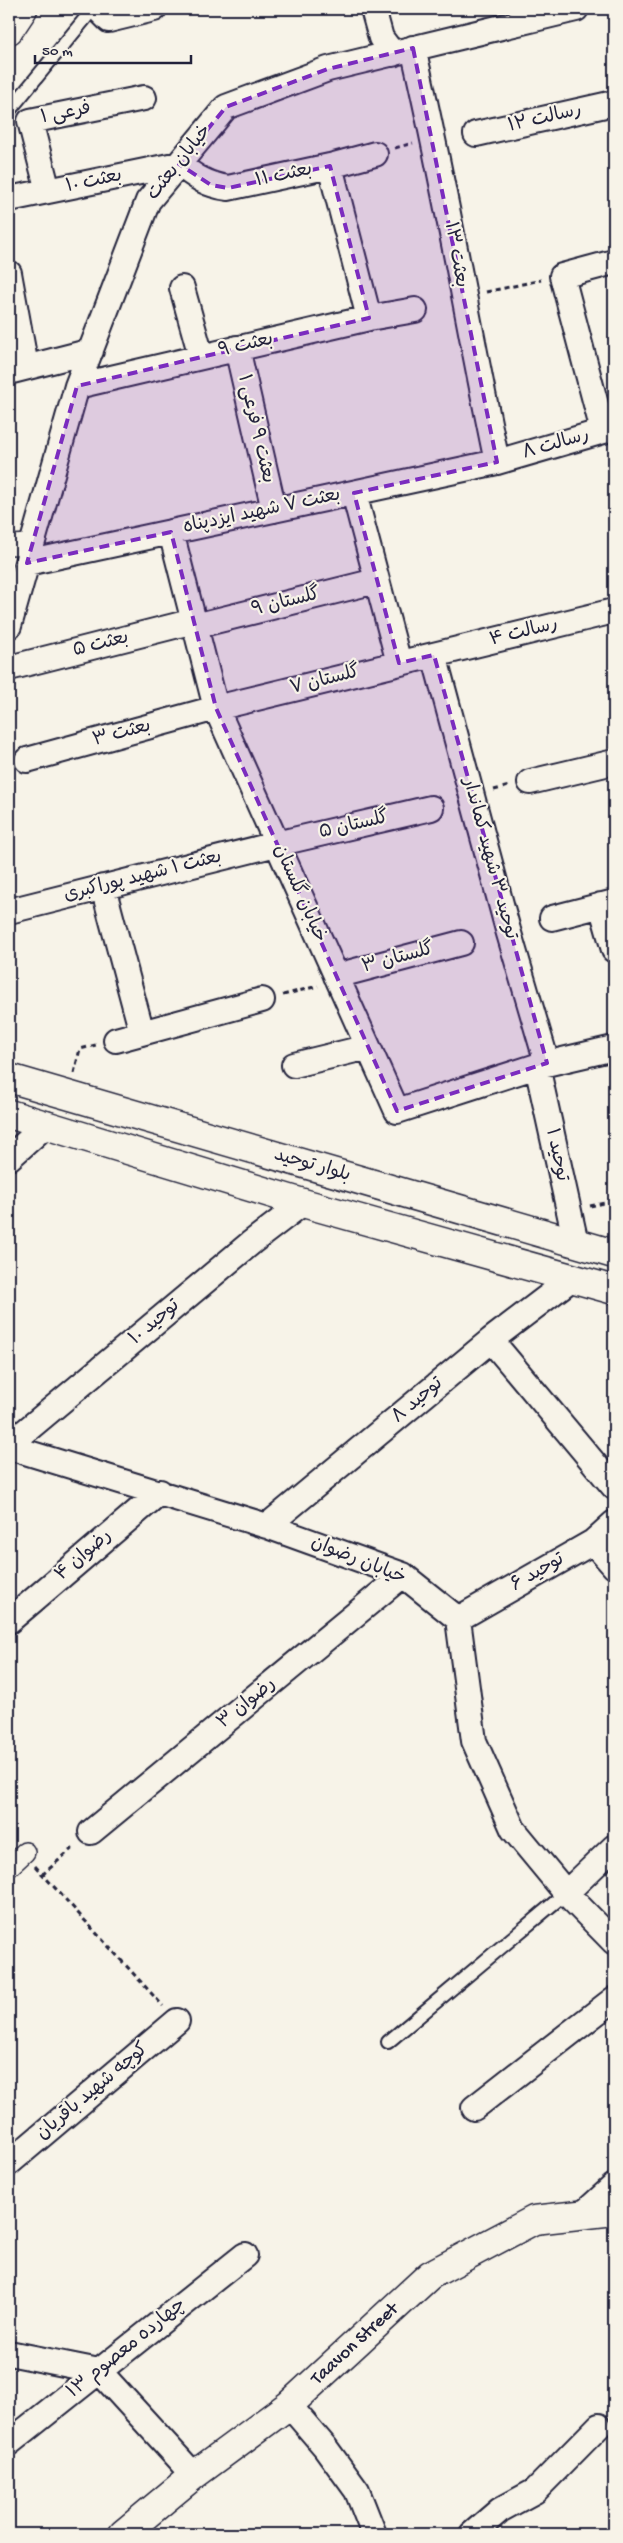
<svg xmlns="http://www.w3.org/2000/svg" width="623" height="2543" font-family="'Gochi Hand','Playpen Sans Arabic',sans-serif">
<rect width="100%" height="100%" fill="#f7f3e8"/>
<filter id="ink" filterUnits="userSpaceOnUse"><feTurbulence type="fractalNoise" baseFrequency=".02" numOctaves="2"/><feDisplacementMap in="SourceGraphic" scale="10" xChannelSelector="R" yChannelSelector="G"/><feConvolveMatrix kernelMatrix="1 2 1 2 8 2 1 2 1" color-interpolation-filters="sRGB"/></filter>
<g filter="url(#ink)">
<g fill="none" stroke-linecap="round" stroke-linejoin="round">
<defs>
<path id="service" d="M9,111L93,9
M388,2042L566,1893"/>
<path id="pedestrian" d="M9,545L32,544
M9,1867L25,1852"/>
<path id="minor" d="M98,9L109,20L154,9
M373,9L381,38L393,54
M413,48C445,185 468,324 497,462
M476,134L614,103
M330,166L369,318
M48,191L30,121L144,98
M9,199L179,164C195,177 207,185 228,188L330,166L375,154
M9,273L26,367
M182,288L201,356
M237,348L274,510
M9,372L91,351
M77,386L369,318L415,310
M603,431L562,276L614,262
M354,493L399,663
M171,532L216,708L397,1111L537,1066L614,1048
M27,563L497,462L614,428
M9,626L77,386L148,201L226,107L328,69L576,9
M195,626L376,581
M434,655L508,930L547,1063
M9,668L194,621
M27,760L216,708L614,611
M530,782L614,762
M103,887L142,1033
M601,905L614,950
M9,911L276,844L431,808
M552,918L614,902
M336,976L461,943
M116,1040L262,1000
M294,1065L368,1047
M537,1066L576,1243
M9,1158L47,1124
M491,1340L614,1487
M9,1445L252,1242L303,1203
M9,1447L267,1526L403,1575L458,1619L474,1741L513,1829L566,1893L614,1942
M267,1526L491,1340L571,1279
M593,1542L614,1566
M458,1619L593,1542L614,1523
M9,1621L160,1492
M91,1832L403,1575
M566,1893L614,1847
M474,2108L614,1999
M9,2163L177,2021
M583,2214L614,2186
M9,2353L99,2371L194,2475
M289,2405L325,2447L357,2491L374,2534
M9,2443L245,2255
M472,2534L500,2510L535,2491L599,2426"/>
<g id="tertiary">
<path d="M9,1078L614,1254"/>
<path d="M9,1114L303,1203L614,1290"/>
<path id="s1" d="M123,2534L194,2475L289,2405L430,2275L534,2220L614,2211"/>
</g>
<path id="primary" d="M9,30L23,9"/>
</defs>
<use href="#service" stroke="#22223b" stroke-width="16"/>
<use href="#pedestrian" stroke="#22223b" stroke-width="22"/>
<use href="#minor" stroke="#22223b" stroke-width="28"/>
<use href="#tertiary" stroke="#22223b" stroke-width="31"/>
<use href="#primary" stroke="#22223b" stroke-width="31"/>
<path stroke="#22223b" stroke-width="3" stroke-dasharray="5 4" stroke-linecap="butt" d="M395,148L413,143
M486,292L541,280
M494,790L509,786
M283,995L318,986
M74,1073L80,1049L96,1045
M590,1206L614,1201
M35,1866L163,2006
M42,1875L75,1846"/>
<use href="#service" stroke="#f7f3e8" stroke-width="12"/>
<use href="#pedestrian" stroke="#f7f3e8" stroke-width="19"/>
<use href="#minor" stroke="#f7f3e8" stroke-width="24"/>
<use href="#tertiary" stroke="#f7f3e8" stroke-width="28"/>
<use href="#primary" stroke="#f7f3e8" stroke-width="28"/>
</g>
</g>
<path fill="#7b2cbf" fill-opacity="0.2" stroke="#7b2cbf" stroke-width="4" stroke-dasharray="10 6" stroke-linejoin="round" d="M413,48L497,462L354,493L399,663L434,655L547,1063L397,1111L216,708L171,532L27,563L77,386L369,318L330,166L228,188L211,185L179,164L226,107L328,69Z"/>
<g text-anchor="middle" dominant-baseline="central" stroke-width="4.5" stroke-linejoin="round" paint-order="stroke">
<g font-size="19" fill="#22223b" stroke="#f7f3e8">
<text transform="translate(66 114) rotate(-11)">فرعی ۱</text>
<text transform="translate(545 119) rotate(-13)">رسالت ۱۲</text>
<text transform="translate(180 163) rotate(-51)">خیابان بعثت</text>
<text transform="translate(284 176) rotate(-12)">بعثت ۱۱</text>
<text transform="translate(94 182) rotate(-12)">بعثت ۱۰</text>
<text transform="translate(455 255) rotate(80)">بعثت ۱۳</text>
<text transform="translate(246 346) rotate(-13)">بعثت ۹</text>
<text transform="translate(255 429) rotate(77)">بعثت ۹ فرعی ۱</text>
<text transform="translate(556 445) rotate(-16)">رسالت ۸</text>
<text transform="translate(262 512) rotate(-12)">بعثت ۷ شهید ایزدپناه</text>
<text transform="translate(286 603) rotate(-14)">گلستان ۹</text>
<text transform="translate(524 633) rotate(-14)">رسالت ۴</text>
<text transform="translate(101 645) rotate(-14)">بعثت ۵</text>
<text transform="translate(325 681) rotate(-14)">گلستان ۷</text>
<text transform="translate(122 734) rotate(-15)">بعثت ۳</text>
<text transform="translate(354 826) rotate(-13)">گلستان ۵</text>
<text transform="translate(489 859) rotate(75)">توحید ۳ شهید کماندار</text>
<text transform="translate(143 877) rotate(-14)">بعثت ۱ شهید پوراکبری</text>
<text transform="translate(299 894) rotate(66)">خیابان گلستان</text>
<text transform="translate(398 959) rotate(-15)">گلستان ۳</text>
<text transform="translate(556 1155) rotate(78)">توحید ۱</text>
<text transform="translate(312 1166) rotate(16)">بلوار توحید</text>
<text transform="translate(155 1323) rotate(-40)">توحید ۱۰</text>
<text transform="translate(418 1401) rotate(-40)">توحید ۸</text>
<text transform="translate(84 1556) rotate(-41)">رضوان ۴</text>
<text transform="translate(358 1561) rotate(22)">خیابان رضوان</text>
<text transform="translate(538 1573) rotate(-30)">توحید ۶</text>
<text transform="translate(247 1704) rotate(-39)">رضوان ۳</text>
<text transform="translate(93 2092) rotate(-40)">کوچه شهید باقریان</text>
<text stroke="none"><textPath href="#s1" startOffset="300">Taavon Street</textPath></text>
<text transform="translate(127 2349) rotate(-39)">چهارده معصوم ۱۳</text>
</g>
</g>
<rect width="623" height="2543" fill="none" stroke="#f7f3e8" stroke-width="30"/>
<rect x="15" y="15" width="593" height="2513" fill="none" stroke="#22223b" stroke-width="2" filter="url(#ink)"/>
<path d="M35 55v8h156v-8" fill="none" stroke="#22223b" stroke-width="2.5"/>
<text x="42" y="55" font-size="15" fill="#22223b" stroke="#f7f3e8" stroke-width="4" paint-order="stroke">50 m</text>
</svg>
